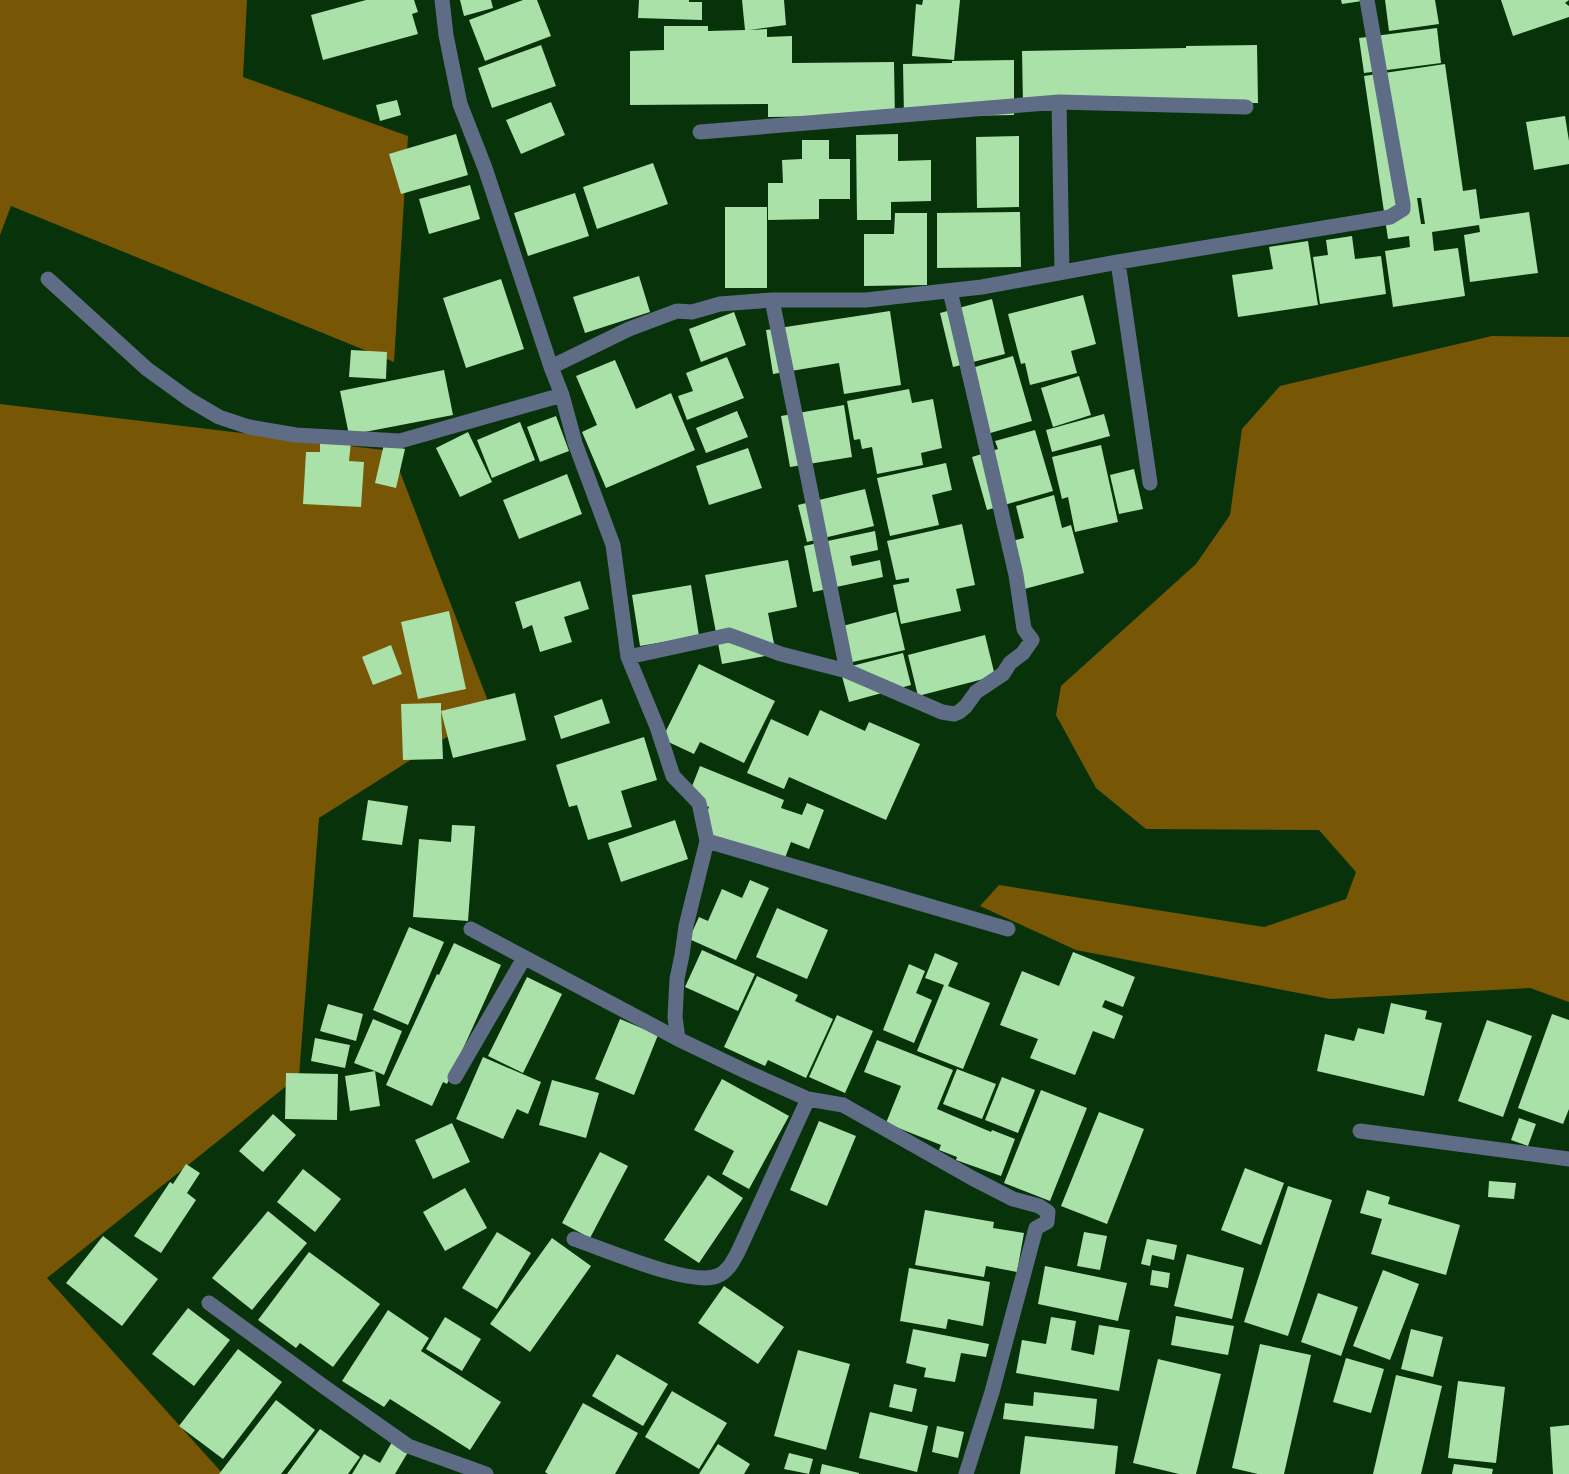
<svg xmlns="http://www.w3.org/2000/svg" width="1569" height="1474" font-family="'Alegreya Sans',sans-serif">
<rect width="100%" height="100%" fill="#08320a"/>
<path fill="#775705" d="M0,0H247L243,77L408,136L394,362L11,206L0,235Z
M1492,336L1569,337V1002L1530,988L1330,999L1076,950L980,906L999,885L1264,927L1346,899L1356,872L1319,830L1146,829L1096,788L1056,715L1061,686L1196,564L1230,515L1242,429L1280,386Z
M0,404L392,451L491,709L319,818L299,1076L47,1278L223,1474H0Z"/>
<path fill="#aae1a8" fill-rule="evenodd" d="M366,0H414L418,12L412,14L418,34L323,60L311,15Z
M460,0H491L493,8L464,16Z
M523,0H537L551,36L485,61L469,20Z
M639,0H689V2H702V20L638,18Z
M742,0H784L786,25L749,30L767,29V37L792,36V63L894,62L895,120L833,116L768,117V104L630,105V51L664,50V26H708V31L745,30Z
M923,0H960L954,60L912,56L916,4L922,5Z
M1341,0H1362V1L1342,4Z
M1385,0H1435L1439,24L1389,31Z
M1501,0H1569L1565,3L1569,6V17L1513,36Z
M1437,28L1441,63L1364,73L1359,38Z
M541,45L556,86L492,108L478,68Z
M1257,45L1258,103L1023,105L1022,51L1186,48V46Z
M1014,60V115L904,117L903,64L952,63V61Z
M1445,64L1463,191L1476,189L1480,219L1529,212L1538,273L1470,282L1464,235L1480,232L1479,225L1432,232L1434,251L1458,248L1465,296L1393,307L1385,251L1410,247L1409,236L1388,239L1364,76ZM1417,198H1421L1425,224H1421Z
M397,100L401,115L380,121L376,105Z
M551,102L565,135L521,154L506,120Z
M1565,116L1569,141V164L1534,170L1526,122Z
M456,134L468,175L401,194L389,154Z
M898,134V161L931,160V201L891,202V220H857L856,135Z
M1019,136V207L977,208L976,137Z
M802,140H829V159H850V199H819V219L768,220V183H783L782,160L802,159Z
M653,163L668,204L597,229L583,187Z
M470,185L480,219L429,234L419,199Z
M575,193L589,236L528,256L514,213Z
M725,207H767V288H725Z
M1020,212L1021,267L937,268V213Z
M895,213H927V285L864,286V234H894Z
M1352,236L1355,259L1381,256L1386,294L1320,304L1313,257L1328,255L1326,240Z
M1308,241L1318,305L1238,317L1232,275L1273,269L1269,247Z
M639,276L650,312L585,333L573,297Z
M501,279L524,349L466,368L443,298Z
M1083,295L1096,344L1071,351L1077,373L1030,385L1025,363L1021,364L1008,314Z
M992,299L1005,354L953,367L940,313Z
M890,311L901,385L844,394L839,363L773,374L766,330Z
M734,312L746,345L701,362L689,329Z
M351,350L387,352L386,379L349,377Z
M1013,356L1032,421L980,436L961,371Z
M727,357L744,398L687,420L678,396L693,391L686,373Z
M615,360L636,409L671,393L695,450L606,488L582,432L597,425L576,376Z
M444,370L453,415L349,435L340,391Z
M1079,376L1091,415L1053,427L1041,388Z
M909,389L912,403L933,399L942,448L921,453L923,465L877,474L872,447L862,449L860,439L854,440L847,401Z
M844,405L852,457L790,467L781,416Z
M737,411L748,437L706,453L696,428Z
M1104,414L1110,436L1052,452L1046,430Z
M556,416L569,451L540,462L527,427Z
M520,422L535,460L492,478L477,440Z
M1035,430L1053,491L987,510L972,457L998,449L995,441Z
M468,432L492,482L460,497L436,448Z
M320,441L351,442L349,461L364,462L361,507L303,504L306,452H320Z
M384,444L405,449L396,488L375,483Z
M1101,445L1118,522L1075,532L1068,497L1062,499L1052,457Z
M748,448L762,488L709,505L696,466Z
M946,463L952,490L932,495L939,525L890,536L877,478Z
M1134,469L1143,509L1119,514L1110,475Z
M567,474L582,514L519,539L503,500Z
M865,489L874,526L807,542L798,505Z
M1054,495L1062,528L1071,525L1084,573L1017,591L1004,543L1024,538L1016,506Z
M962,524L975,585L956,589L961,611L901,624L893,585L909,582V578L896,580L887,541Z
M875,531L878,550L850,556L852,566L880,560L883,577L813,592L804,546Z
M788,560L797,607L768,613L776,654L722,664L705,575Z
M580,581L589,609L564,617L572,642L540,652L532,625L523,629L515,602Z
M691,585L699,636L640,646L632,595Z
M449,611L466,689L418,699L401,622Z
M896,612L905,650L844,664L835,628Z
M985,635L995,676L918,696L908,655Z
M391,645L402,674L373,685L362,657Z
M903,653L911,685L849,702L840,669Z
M699,664L775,701L744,763L700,742L694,754L662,739Z
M515,693L526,740L453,758L441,711L443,759L403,760L401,704L441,703V711Z
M602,699L610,723L561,739L554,716Z
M820,710L865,731L869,722L920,744L886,820L789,777L784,789L747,773L771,719L808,736Z
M644,737L657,780L621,791L632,827L588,840L577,805L569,807L556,765Z
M700,766L784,800L781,808L802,815L807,803L824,810L809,849L791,842L785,858L699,832L709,807L687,799Z
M368,800L408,806L402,845L362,840Z
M675,820L688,859L621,882L608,843Z
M452,825L475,826L468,921L413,917L419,839L451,842Z
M750,880L769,888L736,960L689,939L699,917L708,921L722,889L742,898Z
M777,908L828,930L807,979L756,957Z
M409,927L444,942L408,1025L373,1010Z
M454,943L501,965L447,1084L443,1082L432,1106L386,1085L437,974L439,975Z
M702,950L755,974L738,1011L685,987Z
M1073,952L1135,977L1123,1007L1105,1000L1102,1007L1123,1016L1114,1039L1093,1031L1075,1075L1030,1058L1038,1039L1000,1025L1022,971L1059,986Z
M935,953L958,963L948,986L990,1003L963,1069L917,1051L944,985L925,978Z
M909,964L925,971L916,993L932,1000L914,1043L883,1030Z
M757,976L798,995L795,1001L833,1019L806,1078L768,1060L765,1066L724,1047Z
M527,977L562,994L523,1073L488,1056Z
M1391,1003L1427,1011L1425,1019L1442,1023L1424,1096L1317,1071L1325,1034L1354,1041L1358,1028L1384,1034Z
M328,1004L363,1014L356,1041L320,1031Z
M1552,1014L1569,1020V1109L1563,1124L1518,1108Z
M837,1015L873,1031L845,1093L809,1077Z
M373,1019L402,1031L384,1075L375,1071L380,1106L350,1111L345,1076L375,1071L354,1063Z
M620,1019L658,1035L634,1095L595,1079Z
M1487,1020L1532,1036L1503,1117L1458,1101Z
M315,1038L350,1045L345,1068L311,1061Z
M877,1040L953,1070L937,1109L991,1132L992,1130L1015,1139L1001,1176L956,1160L957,1157L939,1150L941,1145L886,1123L901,1086L864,1072Z
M483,1057L541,1082L528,1114L517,1109L503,1139L456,1119Z
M957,1069L996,1084L982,1119L943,1104Z
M286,1073L338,1074L337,1120L285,1119Z
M1002,1077L1035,1090L1018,1133L985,1120Z
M722,1079L789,1116L749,1189L722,1174L734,1151L694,1130Z
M552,1080L599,1093L586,1138L539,1125Z
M1041,1090L1087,1108L1050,1201L1004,1183Z
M1099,1112L1144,1129L1107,1224L1061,1206Z
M273,1114L296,1135L263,1172L239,1151Z
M1519,1118L1536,1124L1528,1146L1511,1140Z
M819,1121L856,1136L827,1206L790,1190Z
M452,1123L470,1162L433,1179L415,1140Z
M600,1152L628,1166L590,1238L562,1223Z
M186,1164L200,1173L187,1193L196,1200L161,1253L134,1236L170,1182L173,1184Z
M1245,1168L1284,1183L1261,1245L1221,1230Z
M303,1169L341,1199L315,1232L277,1202Z
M708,1175L743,1198L699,1263L664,1240Z
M1489,1181L1516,1183L1514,1199L1488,1197Z
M1288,1186L1332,1200L1288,1336L1244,1322Z
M465,1188L487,1228L445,1251L423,1212Z
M1367,1190L1390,1197L1388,1204L1460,1225L1446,1275L1371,1254L1382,1219L1360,1213Z
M925,1210L994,1222L993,1228L1024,1233L1017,1272L986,1266L984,1277L915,1265Z
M268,1211L307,1243L252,1310L212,1278Z
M497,1232L531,1253L497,1309L462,1288Z
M1084,1232L1107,1236L1100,1270L1077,1266Z
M103,1236L158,1279L122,1326L66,1283Z
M552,1238L591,1266L530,1352L490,1324Z
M1147,1239L1177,1245L1174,1260L1152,1255L1150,1266L1141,1264Z
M309,1252L380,1304L333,1367L300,1343L296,1348L258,1320Z
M1187,1254L1244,1268L1232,1319L1174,1306Z
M1045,1266L1127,1283L1118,1321L1038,1304Z
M909,1268L990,1282L983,1326L948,1319L946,1329L900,1321Z
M1152,1270L1170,1273L1168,1288L1150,1285Z
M1383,1270L1419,1284L1390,1360L1353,1346Z
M724,1286L784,1327L758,1364L698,1323Z
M1318,1293L1358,1307L1341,1356L1301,1342Z
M188,1308L230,1340L194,1386L152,1354Z
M388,1310L429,1338L421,1351L501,1402L470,1450L390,1399L384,1407L342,1381Z
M1176,1316L1234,1326L1228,1355L1171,1345Z
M445,1317L481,1339L462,1371L426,1349Z
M1051,1317L1076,1321L1071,1350L1094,1355L1099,1325L1130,1330L1119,1391L1016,1373L1022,1340L1046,1344Z
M913,1329L989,1344L986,1357L961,1353L955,1382L924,1377L926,1368L906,1363Z
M1411,1329L1443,1337L1433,1377L1401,1369Z
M1260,1344L1311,1355L1284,1474H1258L1232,1468Z
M238,1349L282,1382L223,1459L179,1426Z
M798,1350L850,1364L826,1450L774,1436Z
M617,1354L668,1384L643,1426L592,1396Z
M1346,1358L1384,1369L1371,1413L1333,1402Z
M1158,1359L1221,1374L1196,1474H1179L1133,1463Z
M1396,1375L1442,1386L1421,1474H1373Z
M1458,1381L1505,1387L1496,1463L1448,1458Z
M894,1384L917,1389L912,1412L889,1407Z
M672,1391L727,1423L699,1469L645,1437Z
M1034,1392L1097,1399L1094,1429L1003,1419L1005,1403L1033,1406Z
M276,1400L315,1430L281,1474H219Z
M583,1403L638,1433L615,1474H548L545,1472Z
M870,1412L928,1426L917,1472L859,1458Z
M1569,1425V1474H1553L1550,1427Z
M937,1426L964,1432L958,1458L932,1452Z
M320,1429L360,1457L348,1474H287Z
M1025,1436L1118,1446L1115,1474H1020Z
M392,1442L408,1452L395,1474H352L364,1454L380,1463Z
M718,1444L750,1464L744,1474H699Z
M789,1453L813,1459L809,1474L784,1469Z
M822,1464L859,1473V1474H820Z
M1454,1464L1493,1469L1492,1474H1452Z"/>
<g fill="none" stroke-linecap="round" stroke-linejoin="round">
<path stroke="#5f6c86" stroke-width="15" d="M442,0L446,35L460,104L485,168L551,367L562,395L575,443L613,545L628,657L657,727L673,776L699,803L707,841L686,926L682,955L677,979L675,1017L678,1039L747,1072L808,1099L843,1105L972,1178L1013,1199L1039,1206L1048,1212L1047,1222L1036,1228L992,1392L966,1474
M1059,102L1062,272
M700,132L1059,102L1246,107
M1118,262L1150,483
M48,279L147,369L190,400L219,417L249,427L296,435L400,441L562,395
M772,300L847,671
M551,367L629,329L677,311L692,312L720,304L772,300H866L982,287L1118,262L1390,217L1403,209V204L1367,0
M628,657L729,635L781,654L847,671L942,712L954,714L959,712L966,706L976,692L1003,674L1010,663L1023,653L1032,640L1024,629L1016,575L950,291
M707,841L1008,929
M471,929L678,1039
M455,1077L524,958
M1360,1131L1569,1159
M574,1239C604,1249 691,1287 717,1276C728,1272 733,1261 738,1252L808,1099
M209,1303L323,1386L408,1446L486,1474"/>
</g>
</svg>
